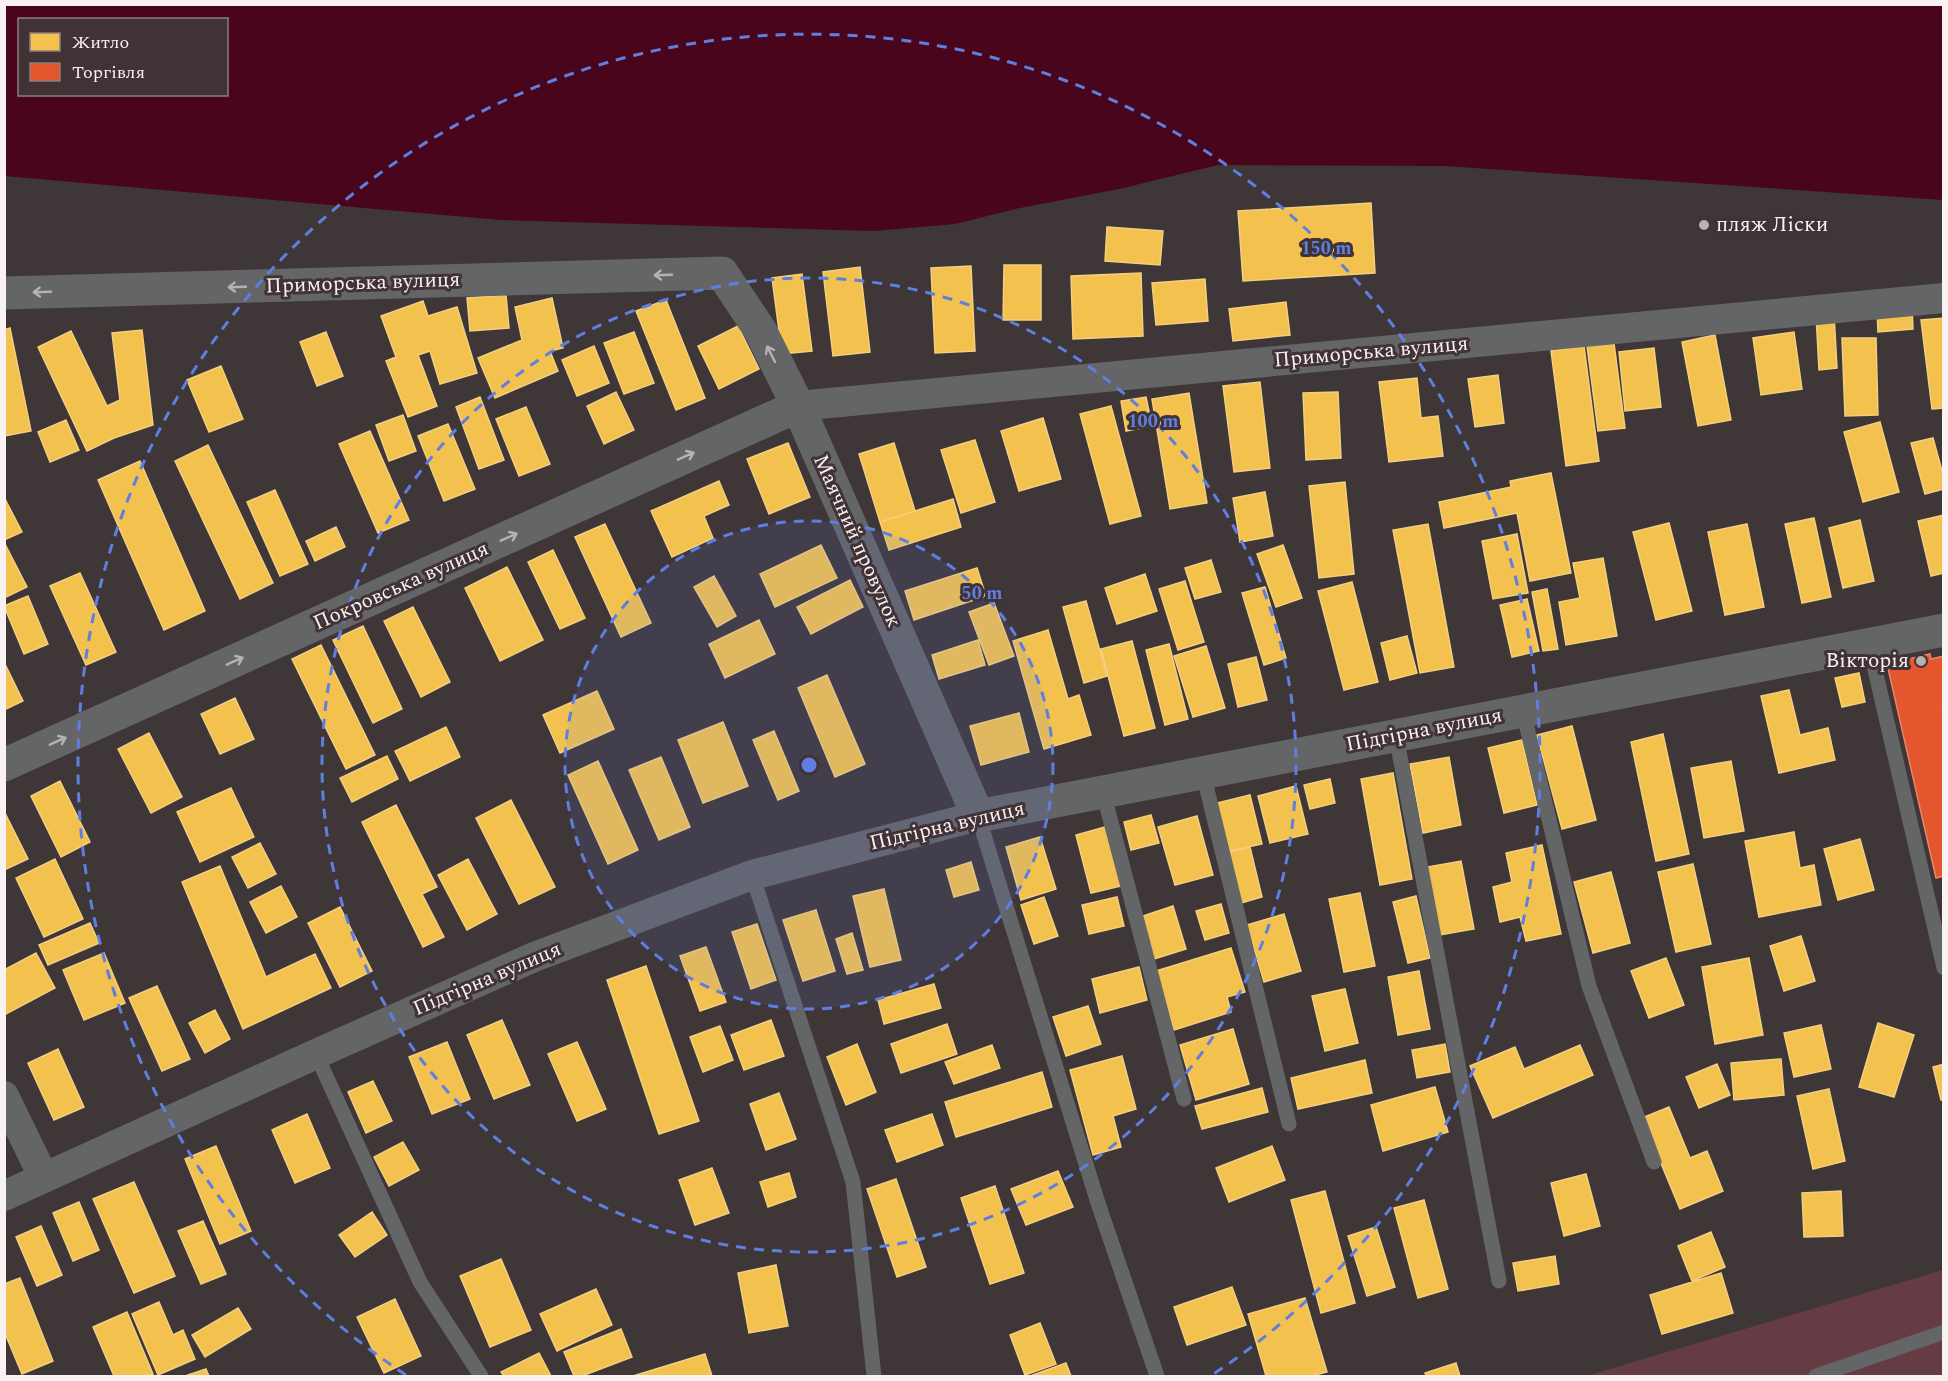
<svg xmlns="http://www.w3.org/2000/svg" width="1948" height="1381" font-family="Spectral,serif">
<rect width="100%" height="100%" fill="#3e3637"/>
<path fill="#653c43" d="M1943,1270V1376H1586Z"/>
<path fill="#48051b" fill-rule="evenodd" d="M4,5H1943V200L1445,166L1218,165L1119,189L1015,209L955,224L874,231L500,220L5,176ZM20,20H226V94H20Z"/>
<path fill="#f2c14e" stroke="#f4cf7f" stroke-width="1.5" d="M1371,203L1375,273L1243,281L1238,211Z
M1107,227L1163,231L1160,265L1105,261Z
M1004,265H1041V320H1003Z
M971,266L975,351L935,353L931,268Z
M860,267L870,352L833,356L823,272Z
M1141,273L1143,336L1073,339L1071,276Z
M802,274L812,351L782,354L772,278Z
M1205,279L1208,321L1156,325L1152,283Z
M506,295L509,328L470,331L467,298Z
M552,298L563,348L550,351L558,371L495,398L478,358L522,340L515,307Z
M666,300L705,398L676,410L636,311Z
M423,301L428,316L457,307L477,373L440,384L430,351L418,355L437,406L408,417L386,361L396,357L381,316Z
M1286,302L1290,335L1233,341L1229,309Z
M1912,307L1913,329L1878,332L1877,310Z
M1834,314L1837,368L1819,370L1816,315Z
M1944,318V408L1932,409L1921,320Z
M738,326L759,369L719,389L698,346Z
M10,328L31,431L4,436V330Z
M142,330L153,425L114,438L87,451L38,347L71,331L107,406L120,400L112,333Z
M326,332L343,376L317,386L300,342Z
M634,332L654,383L624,394L604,343Z
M1794,332L1802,389L1761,395L1753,338Z
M1715,335L1731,420L1698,426L1682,342Z
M1842,338H1876L1878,415L1845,416Z
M1614,343L1625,428L1598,431L1587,346Z
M594,346L609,383L577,396L562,360Z
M1584,346L1599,461L1566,466L1551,351Z
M1654,348L1661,407L1625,411L1619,352Z
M221,366L243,419L209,432L187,380Z
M1498,375L1504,423L1475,427L1468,379Z
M1417,378L1421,418L1438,416L1443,456L1389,462L1379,382Z
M1260,382L1270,468L1234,472L1223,386Z
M616,392L634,430L604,444L587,406Z
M1338,392L1341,458L1306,460L1303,393Z
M1189,393L1207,503L1170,509L1152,399Z
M480,397L504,460L479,469L456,407Z
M1146,397L1152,426L1126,431L1121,401Z
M1111,406L1141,516L1110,524L1080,414Z
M526,407L550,464L519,476L496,419Z
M403,415L416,451L389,461L376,425Z
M1043,418L1061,479L1019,491L1001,431Z
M66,420L79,450L50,462L38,432Z
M1880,422L1899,492L1863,502L1844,432Z
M448,424L475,489L444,501L418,436Z
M370,431L409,520L378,533L339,444Z
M1933,438L1944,478V489L1925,494L1911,443Z
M975,440L995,502L961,513L941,450Z
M788,443L810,497L769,514L747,459Z
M894,443L915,511L880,522L859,454Z
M208,445L273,583L240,599L175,461Z
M140,461L205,611L164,630L98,480Z
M1551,473L1571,573L1530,581L1517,513L1444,528L1439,502L1511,487L1510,481Z
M719,481L729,505L704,516L713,538L672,557L651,511Z
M1345,482L1354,574L1319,578L1309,486Z
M275,490L308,564L280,576L247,502Z
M1265,492L1273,536L1240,542L1233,498Z
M4,497L22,532L4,540Z
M953,499L961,527L889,550L880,522Z
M1944,515V573L1931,576L1918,521Z
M1814,518L1831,597L1802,603L1785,524Z
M1860,520L1874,581L1843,588L1829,528Z
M1669,523L1692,611L1656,620L1633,532Z
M605,524L651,623L621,637L575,537Z
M1428,524L1454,667L1420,673L1393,530Z
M1747,524L1764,607L1725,615L1708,532Z
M336,527L345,547L315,561L306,541Z
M1517,534L1528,593L1493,599L1482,541Z
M4,542L27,587L4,598Z
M821,545L837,578L775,607L760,574Z
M1283,545L1302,598L1276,607L1257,554Z
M553,550L585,618L560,629L528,562Z
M1603,558L1617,636L1566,645L1559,602L1580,598L1573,563Z
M1211,560L1221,592L1195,599L1185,568Z
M507,567L543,640L500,661L465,588Z
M977,568L986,596L914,620L905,591Z
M80,573L116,652L86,665L50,586Z
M1145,574L1157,611L1117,624L1105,588Z
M714,576L736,616L717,627L694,587Z
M850,580L863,607L811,634L797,607Z
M1185,581L1204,642L1178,650L1159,589Z
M1352,582L1378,682L1344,690L1318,591Z
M1265,587L1286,658L1264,665L1242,593Z
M1547,589L1558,649L1543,651L1532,592Z
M28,596L48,644L24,654L4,606Z
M1527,599L1539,651L1512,657L1500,605Z
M1086,601L1107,676L1084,683L1063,607Z
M994,603L1014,656L989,665L969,612Z
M413,607L450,682L421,697L384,621Z
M759,620L775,654L725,678L709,644Z
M363,626L402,709L373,723L333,640Z
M1048,630L1068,699L1079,695L1091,735L1044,749L1013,641Z
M1407,636L1417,673L1390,680L1381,643Z
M978,640L985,665L939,679L932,655Z
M1132,641L1155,728L1124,736L1101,649Z
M1169,644L1188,719L1165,725L1146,650Z
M321,645L375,755L346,769L292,659Z
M1206,646L1225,708L1193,717L1174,656Z
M1256,657L1267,700L1238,707L1228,664Z
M4,662L23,701L4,710Z
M1859,673L1865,702L1842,707L1835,678Z
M827,675L865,764L835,777L798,688Z
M1789,690L1800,735L1828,728L1835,760L1779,773L1761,696Z
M597,691L614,729L560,753L543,715Z
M235,698L254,739L220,754L201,714Z
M1019,713L1029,752L981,765L970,726Z
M723,722L748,786L703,803L678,740Z
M1572,726L1596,820L1562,829L1537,735Z
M446,727L460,757L410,781L395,751Z
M774,731L799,791L778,800L753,740Z
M149,733L182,797L151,813L118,749Z
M1663,734L1689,854L1656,861L1631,742Z
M1522,740L1537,805L1504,813L1488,748Z
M387,756L398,779L352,802L340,778Z
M661,757L690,827L659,840L629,770Z
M1449,757L1461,825L1423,833L1410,764Z
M598,761L638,850L608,864L568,775Z
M1731,761L1744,831L1704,838L1691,768Z
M1393,773L1412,879L1380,885L1361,779Z
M1330,779L1335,803L1310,809L1304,785Z
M60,781L90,842L61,857L31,796Z
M1296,786L1308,834L1270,843L1258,796Z
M231,788L254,837L200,862L177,812Z
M1250,795L1262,844L1229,851L1217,803Z
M511,800L555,887L519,904L476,818Z
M396,805L437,887L422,894L444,937L423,947L362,822Z
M4,811L28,859L4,870Z
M1151,815L1159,843L1131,850L1124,822Z
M1197,816L1213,875L1175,885L1158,827Z
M1105,827L1121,886L1091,893L1076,835Z
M1794,832L1800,868L1814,865L1821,905L1759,917L1745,841Z
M1040,837L1056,889L1021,900L1006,847Z
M1860,839L1874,890L1838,900L1824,849Z
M260,843L276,874L248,888L232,857Z
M1542,845L1561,934L1526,941L1520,917L1500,922L1493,887L1512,882L1506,853Z
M1250,847L1262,897L1241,903L1229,852Z
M55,859L83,919L44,937L16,878Z
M468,859L497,914L467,930L438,875Z
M1461,861L1474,929L1440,935L1427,867Z
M971,862L979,890L954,897L946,870Z
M1693,864L1711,944L1676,952L1658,872Z
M220,866L266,977L315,954L331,988L243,1029L182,882Z
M1611,872L1630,943L1593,953L1574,882Z
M281,886L297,917L266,933L250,902Z
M884,889L901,960L870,967L853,896Z
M1360,893L1375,966L1344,972L1329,899Z
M1416,896L1430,958L1408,963L1393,902Z
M1044,897L1058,936L1034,944L1021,905Z
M1117,897L1124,926L1089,934L1082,905Z
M1221,904L1229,933L1205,940L1196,911Z
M1173,906L1186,949L1154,959L1140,917Z
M340,907L372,971L340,987L308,923Z
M816,910L835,971L803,981L783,920Z
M1284,914L1301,971L1264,982L1247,925Z
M90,923L99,943L48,965L39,945Z
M757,924L776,980L751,989L732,932Z
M852,933L863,970L847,974L836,939Z
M1801,936L1815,981L1784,991L1770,946Z
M706,947L726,1002L700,1011L680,956Z
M1231,948L1245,992L1227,997L1231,1012L1174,1030L1156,971Z
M36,953L55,988L4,1015V970Z
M104,953L125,1003L84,1020L63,970Z
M1666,958L1684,1005L1649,1018L1631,971Z
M1749,958L1763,1035L1715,1044L1702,967Z
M646,966L699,1121L659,1134L607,980Z
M1139,967L1147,1000L1100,1013L1092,979Z
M1419,971L1430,1029L1398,1035L1388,977Z
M934,984L941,1008L884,1024L878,1000Z
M157,986L190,1059L162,1071L129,998Z
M1345,989L1358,1043L1325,1051L1312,996Z
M1088,1006L1101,1044L1066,1056L1053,1017Z
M215,1010L230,1039L205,1053L189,1023Z
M502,1020L530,1085L494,1099L467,1035Z
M771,1020L784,1056L744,1070L731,1035Z
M1878,1023L1914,1035L1894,1097L1859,1087Z
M947,1024L957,1054L901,1073L891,1044Z
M1821,1025L1831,1069L1794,1077L1784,1033Z
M720,1026L733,1060L703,1072L690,1037Z
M1233,1029L1249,1084L1196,1100L1180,1045Z
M447,1042L470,1099L432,1114L409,1057Z
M577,1042L606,1109L577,1121L548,1054Z
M857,1044L876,1092L846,1105L827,1057Z
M1445,1044L1450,1072L1417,1078L1412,1050Z
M992,1045L1000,1068L954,1084L945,1062Z
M1580,1045L1593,1075L1493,1118L1470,1066L1515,1047L1524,1069Z
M58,1049L84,1107L54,1120L28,1063Z
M1122,1056L1136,1109L1113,1116L1121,1147L1093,1155L1070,1070Z
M1781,1059L1784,1095L1734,1100L1731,1063Z
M1365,1060L1372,1093L1298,1109L1291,1078Z
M1717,1064L1730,1095L1699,1108L1686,1077Z
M1944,1064V1099L1941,1100L1933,1067Z
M1042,1072L1052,1107L956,1137L945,1102Z
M373,1081L392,1121L366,1133L348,1092Z
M1435,1087L1448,1132L1383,1151L1371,1105Z
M1262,1088L1268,1112L1202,1129L1195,1106Z
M1829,1089L1845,1161L1813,1169L1797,1096Z
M779,1093L796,1139L766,1150L750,1104Z
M1669,1107L1690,1158L1707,1151L1723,1191L1680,1209L1642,1118Z
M307,1114L330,1168L295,1183L272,1130Z
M932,1114L943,1145L897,1162L885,1130Z
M403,1142L419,1170L389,1186L374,1157Z
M216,1146L251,1231L220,1244L185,1159Z
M1272,1146L1285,1180L1229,1202L1216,1168Z
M712,1168L729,1213L695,1225L679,1180Z
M1058,1171L1073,1207L1026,1225L1011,1189Z
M789,1173L796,1197L768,1207L760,1182Z
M1586,1174L1600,1226L1564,1236L1551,1183Z
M896,1179L926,1267L897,1277L867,1189Z
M134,1182L175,1276L134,1293L93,1199Z
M995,1186L1024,1273L990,1284L961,1198Z
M1325,1191L1355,1303L1321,1313L1291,1200Z
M1841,1191L1843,1236L1804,1237L1802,1193Z
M1424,1200L1448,1289L1418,1298L1394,1208Z
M79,1202L99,1250L73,1261L53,1213Z
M372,1212L387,1235L355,1257L339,1235Z
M203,1221L226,1274L201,1284L178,1231Z
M41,1226L62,1275L37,1286L16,1237Z
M1376,1227L1395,1287L1367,1296L1348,1236Z
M1711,1232L1725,1267L1692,1281L1678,1246Z
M1555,1256L1559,1284L1518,1291L1513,1263Z
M501,1259L531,1330L490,1347L460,1276Z
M776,1265L788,1326L749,1333L738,1273Z
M1721,1273L1733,1313L1662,1334L1650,1295Z
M20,1278L53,1361L22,1374L4,1331V1284Z
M1232,1287L1246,1325L1187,1345L1174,1307Z
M596,1289L612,1325L557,1351L540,1314Z
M1305,1298L1327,1372L1311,1376H1266L1248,1314Z
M395,1299L421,1356L384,1373L357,1317Z
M159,1302L173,1335L183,1330L195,1359L158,1375L132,1314Z
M238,1308L251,1329L205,1357L192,1335Z
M127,1312L153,1374L147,1376H114L93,1327Z
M1040,1323L1056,1364L1025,1375L1010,1335Z
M621,1329L632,1357L582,1376H574L564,1352Z
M539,1353L551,1376H504L501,1372Z
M705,1354L712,1376H633Z
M1066,1363L1071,1376H1030Z
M1456,1363L1460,1376H1426L1425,1373Z
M206,1369L209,1376H185Z"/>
<path fill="#e4572e" stroke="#eb8569" stroke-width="1.5" d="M1930,654L1931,659L1944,656V706L1942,707L1944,714V876L1936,878L1887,664Z"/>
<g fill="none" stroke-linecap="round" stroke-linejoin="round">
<path stroke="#646567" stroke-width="15" d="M1869,644L1944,968
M1523,711L1589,986L1654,1162
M1396,736L1499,1281
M1203,773L1289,1124
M1103,792L1184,1099
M978,816L1098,1203L1157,1376
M752,875L853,1182L874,1376
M316,1054L420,1282L481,1376
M1816,1376L1944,1332"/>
<path stroke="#646567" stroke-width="30" d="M798,406L1944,298
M4,1096L44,1178
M4,1196L316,1054L534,957L752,875L978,816"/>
<path stroke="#646567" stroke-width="33" d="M4,293L722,273L760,330L798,406L978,816L1944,630
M4,765L798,406"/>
</g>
<defs><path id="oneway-shaft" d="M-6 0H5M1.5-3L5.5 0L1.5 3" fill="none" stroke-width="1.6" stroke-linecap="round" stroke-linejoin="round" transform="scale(1.5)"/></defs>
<g stroke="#b6b2b3">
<use href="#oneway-shaft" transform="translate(663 275) rotate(178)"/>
<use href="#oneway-shaft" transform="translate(237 287) rotate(178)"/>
<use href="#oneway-shaft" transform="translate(42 292) rotate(178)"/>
<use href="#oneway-shaft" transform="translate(771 354) rotate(-117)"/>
<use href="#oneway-shaft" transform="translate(686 456) rotate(-24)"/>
<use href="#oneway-shaft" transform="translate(509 537) rotate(-24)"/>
<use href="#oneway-shaft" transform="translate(235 661) rotate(-24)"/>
<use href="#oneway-shaft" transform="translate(58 741) rotate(-24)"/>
</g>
<circle cx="809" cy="765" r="244" fill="#5f7fe0" fill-opacity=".12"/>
<g fill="none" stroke="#5f7fe0" stroke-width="3" stroke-dasharray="10 8">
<circle cx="809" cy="765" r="244"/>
<circle cx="809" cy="765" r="487"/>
<path d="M406 1375A731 731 0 1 1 1212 1375"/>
</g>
<g fill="#b8b0b1" stroke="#413335" stroke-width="2">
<circle cx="1704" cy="225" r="6"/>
<circle cx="1921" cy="661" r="6"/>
</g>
<g text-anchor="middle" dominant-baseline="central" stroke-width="6" stroke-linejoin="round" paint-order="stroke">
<g font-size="21" fill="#faf1f2" stroke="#413335" text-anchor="start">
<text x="1716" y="225">пляж Ліски</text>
<text x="1909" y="661" text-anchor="end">Вікторія</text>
</g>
<g font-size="21" fill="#faf1f2" stroke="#413335">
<text transform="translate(363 283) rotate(-2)">Приморська вулиця</text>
<text transform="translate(1371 352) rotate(-5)">Приморська вулиця</text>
<text transform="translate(857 541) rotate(66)">Маячний провулок</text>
<text transform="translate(401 586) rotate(-24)">Покровська вулиця</text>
<text transform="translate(1424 730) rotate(-11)">Підгірна вулиця</text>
<text transform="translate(947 826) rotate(-13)">Підгірна вулиця</text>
<text transform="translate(487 979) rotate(-23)">Підгірна вулиця</text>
</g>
</g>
<circle cx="809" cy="765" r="9" fill="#5f7fe0" stroke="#413335" stroke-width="3"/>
<g font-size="18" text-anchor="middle" font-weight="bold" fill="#5f7fe0" stroke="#413335" stroke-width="6" stroke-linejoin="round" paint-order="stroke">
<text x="1326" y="254">150 m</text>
<text x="1153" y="427">100 m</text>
<text x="982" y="599">50 m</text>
</g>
<rect width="1948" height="1381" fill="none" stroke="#faf1f2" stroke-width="12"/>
<rect x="18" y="18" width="210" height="78" fill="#413335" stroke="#8b7f81" stroke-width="1.5"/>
<rect x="30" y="33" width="30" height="18" fill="#f2c14e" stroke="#8b7f81" stroke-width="1.5"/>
<text x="72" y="48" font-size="18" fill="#faf1f2">Житло</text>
<rect x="30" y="63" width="30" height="18" fill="#e4572e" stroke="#8b7f81" stroke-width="1.5"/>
<text x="72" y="78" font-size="18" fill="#faf1f2">Торгівля</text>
</svg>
